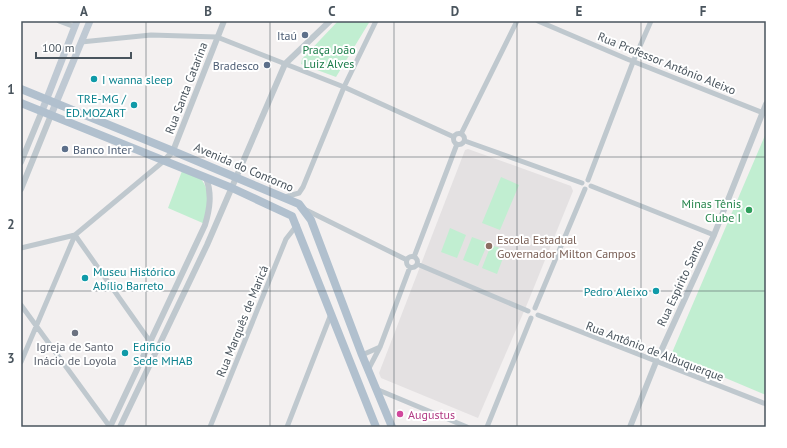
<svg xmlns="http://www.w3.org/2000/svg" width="787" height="448" font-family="'PT Sans',sans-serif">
<rect width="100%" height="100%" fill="#f3f0f0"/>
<path fill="#e4e1e2" d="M468,149L571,186L573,191L528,302L478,418L381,378L379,373L465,150Z"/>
<path fill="#c1eed1" d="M338,21H370L336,77L301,64L302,59Z
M766,133V395L671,355Z
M182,171C187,173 196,174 200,178C212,191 207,209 205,224L168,208Z
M501,177L519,185L500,230L482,223Z
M450,228L466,235L457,258L441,252Z
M472,237L488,243L478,266L463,260Z
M491,245L506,250L497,274L482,268Z"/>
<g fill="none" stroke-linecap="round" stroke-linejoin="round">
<path stroke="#bfc8ce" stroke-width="5" d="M59,21L75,27
M538,21L627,59L766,114
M81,42L151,35L217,37L344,87L454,137
M453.5 139a5.5 5.5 0 1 1 11 0a5.5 5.5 0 1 1-11 0Z
M461,134L517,21
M465,141L582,183
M588,180L633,62L651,21
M591,186L714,235
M285,197L299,193L303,187L344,87L376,21
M304,209L407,260
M21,248L75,235L151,343
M406.5 262a5.5 5.5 0 1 1 11 0a5.5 5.5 0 1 1-11 0Z
M414,257L457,144
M417,264L528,311
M21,305L110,427
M535,308L585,189
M538,315L766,404
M362,355L380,347
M21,362L75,235L165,160
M368,370L380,347L410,267
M376,389L467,427
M210,427L286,239L297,225
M287,427L331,314
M487,427L531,318"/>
<path stroke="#bfc8ce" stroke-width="6" d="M165,160L173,151L224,21
M21,162L42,111
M21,189L51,115
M110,427L205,225C210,208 212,194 206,177
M120,427L207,245L285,64L330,21
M630,427L656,362L714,235L766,104"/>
<path stroke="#bfc9d3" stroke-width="7" d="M42,111L77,21
M51,115L90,21"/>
<path stroke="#b1c0ce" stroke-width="8" d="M21,89L173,151L299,204L311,220L362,355L392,427
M21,103L232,188L292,216L376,427"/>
</g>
<path fill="none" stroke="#49545d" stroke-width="1" stroke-opacity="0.55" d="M146,21V427M270,21V427M394,21V427M517,21V427M641,21V427M21,157H766M21,291H766"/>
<g fill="#5c6f8a" stroke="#fff" stroke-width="1.5">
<circle cx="305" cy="35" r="4"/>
<circle cx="267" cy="65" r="4"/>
<circle cx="65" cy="149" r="4"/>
</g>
<g fill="#0f9aa8" stroke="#fff" stroke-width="1.5">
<circle cx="94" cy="79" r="4"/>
<circle cx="134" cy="105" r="4"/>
<circle cx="85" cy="278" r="4"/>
<circle cx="656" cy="291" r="4"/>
<circle cx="125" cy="353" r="4"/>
</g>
<circle fill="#2e9e5b" stroke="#fff" stroke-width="1.5" cx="749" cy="210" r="4"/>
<circle fill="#8d6e63" stroke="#fff" stroke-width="1.5" cx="489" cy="246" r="4"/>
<circle fill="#6b7280" stroke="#fff" stroke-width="1.5" cx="75" cy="333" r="4"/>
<circle fill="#d1479c" stroke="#fff" stroke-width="1.5" cx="400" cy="414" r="4"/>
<g text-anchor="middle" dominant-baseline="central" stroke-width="4" stroke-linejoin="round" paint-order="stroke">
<g font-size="12" fill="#4e5e75" stroke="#fff" text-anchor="end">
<text x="297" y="35">Itaú</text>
<text x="259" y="65">Bradesco</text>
<text x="73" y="149" text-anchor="start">Banco Inter</text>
</g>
<g font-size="12" fill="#1b7d4a" stroke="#fff">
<text x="329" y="49">Praça João<tspan x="329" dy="14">Luiz Alves</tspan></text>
</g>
<g font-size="12" fill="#49545d" stroke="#fff">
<text transform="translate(667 63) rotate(22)">Rua Professor Antônio Aleixo</text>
<text transform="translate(186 88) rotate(-69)">Rua Santa Catarina</text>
<text transform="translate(244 167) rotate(23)">Avenida do Contorno</text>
<text transform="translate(680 283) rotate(-65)">Rua Espírito Santo</text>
<text transform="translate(242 321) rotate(-68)">Rua Marquês de Maricá</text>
<text transform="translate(655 351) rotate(21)">Rua Antônio de Albuquerque</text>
</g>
<g font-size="12" fill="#0d838f" stroke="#fff" text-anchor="start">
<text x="102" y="79">I wanna sleep</text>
<text x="126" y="98" text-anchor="end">TRE-MG /<tspan x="126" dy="14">ED.MOZART</tspan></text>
<text x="93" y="271">Museu Histórico<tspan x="93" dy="14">Abílio Barreto</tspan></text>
<text x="648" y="291" text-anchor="end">Pedro Aleixo</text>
<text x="133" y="346">Edificio<tspan x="133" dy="14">Sede MHAB</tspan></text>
</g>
<g font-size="12" fill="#27864d" stroke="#fff" text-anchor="end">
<text x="741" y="203">Minas Tênis<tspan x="741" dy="14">Clube I</tspan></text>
</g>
<g font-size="12" fill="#785e54" stroke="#fff" text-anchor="start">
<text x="497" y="239">Escola Estadual<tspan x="497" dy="14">Governador Milton Campos</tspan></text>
</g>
<g font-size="12" fill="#5b616d" stroke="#fff">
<text x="75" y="346">Igreja de Santo<tspan x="75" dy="14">Inácio de Loyola</tspan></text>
</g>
<g font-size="12" fill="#b23c85" stroke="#fff" text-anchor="start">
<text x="408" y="414">Augustus</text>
</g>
</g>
<rect width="787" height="448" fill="none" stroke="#ffffff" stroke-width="44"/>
<path d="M36 52v6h95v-6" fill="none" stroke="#49545d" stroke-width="2"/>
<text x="42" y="52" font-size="12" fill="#49545d" stroke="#ffffff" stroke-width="3" paint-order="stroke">100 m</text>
<rect x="22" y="22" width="743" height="404" fill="none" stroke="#49545d" stroke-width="1.5"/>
<g font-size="13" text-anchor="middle" font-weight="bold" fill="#49545d">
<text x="84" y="16">A</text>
<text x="208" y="16">B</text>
<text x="332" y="16">C</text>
<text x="455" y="16">D</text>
<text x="579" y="16">E</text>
<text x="703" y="16">F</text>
<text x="11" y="94">1</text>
<text x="11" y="229">2</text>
<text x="11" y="363">3</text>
</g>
</svg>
